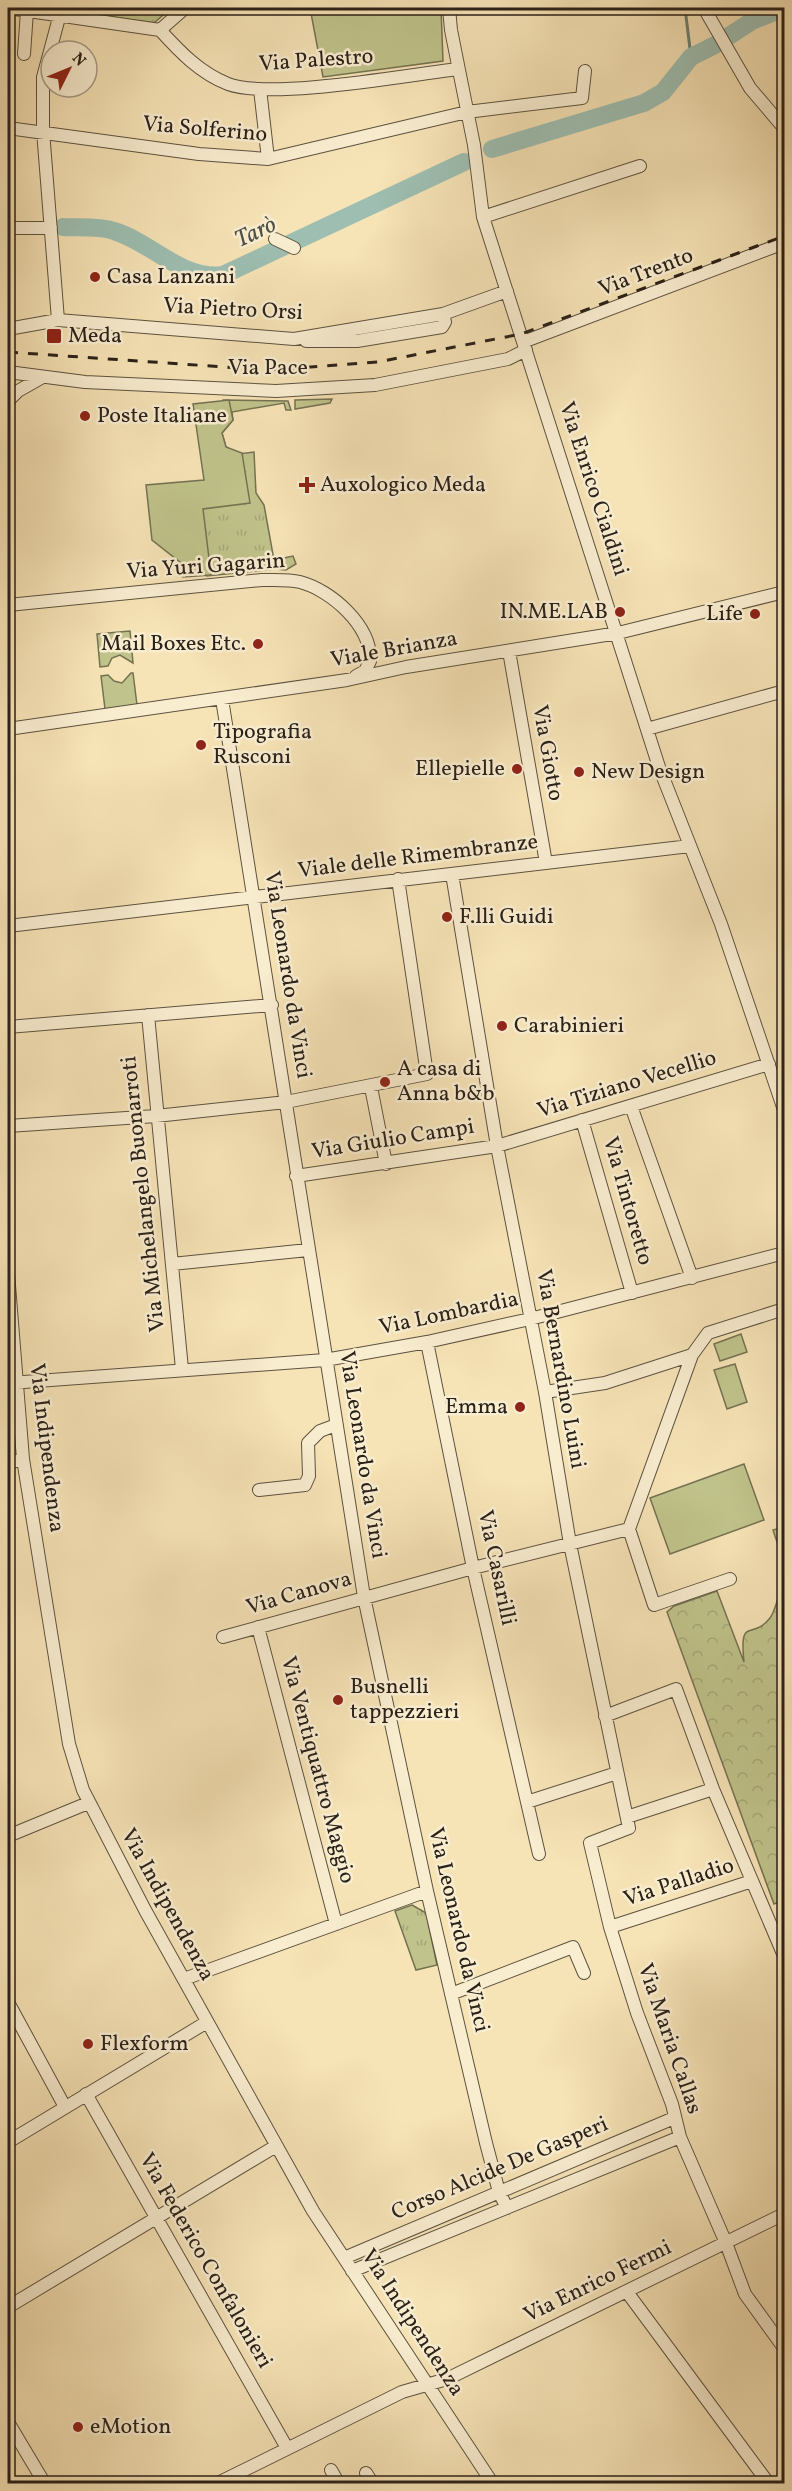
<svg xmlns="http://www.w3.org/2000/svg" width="792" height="2491" font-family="Vollkorn,serif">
<defs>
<pattern id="grass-tufts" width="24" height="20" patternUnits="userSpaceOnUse" patternTransform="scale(1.5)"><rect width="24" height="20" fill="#c0c38b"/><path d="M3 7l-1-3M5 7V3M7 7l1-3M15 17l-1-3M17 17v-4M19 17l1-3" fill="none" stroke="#a5a777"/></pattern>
<pattern id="forest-crowns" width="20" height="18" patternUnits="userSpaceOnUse" patternTransform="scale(1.5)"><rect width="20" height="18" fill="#c0c38b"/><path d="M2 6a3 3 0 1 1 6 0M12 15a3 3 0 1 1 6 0" fill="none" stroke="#a5a777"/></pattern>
<pattern id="garden-dots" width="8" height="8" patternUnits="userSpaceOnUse" patternTransform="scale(1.5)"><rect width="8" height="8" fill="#c0c38b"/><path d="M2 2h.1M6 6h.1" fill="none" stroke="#a5a777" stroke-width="1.8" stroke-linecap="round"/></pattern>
</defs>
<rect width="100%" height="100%" fill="#f6e3b6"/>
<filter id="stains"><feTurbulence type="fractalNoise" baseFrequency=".00333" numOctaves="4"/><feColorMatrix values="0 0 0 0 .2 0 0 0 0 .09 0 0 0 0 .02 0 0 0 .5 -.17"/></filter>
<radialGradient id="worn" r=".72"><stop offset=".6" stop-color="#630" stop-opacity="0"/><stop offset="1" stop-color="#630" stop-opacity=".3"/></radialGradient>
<path fill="url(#grass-tufts)" stroke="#757252" stroke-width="1.5" d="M332,399L330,403L295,409V400Z
M223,400L288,401L291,410H286L284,403L232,412L233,420L222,433L226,447L238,454L254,452L256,493L264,505L274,560L293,556L296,564L286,570L275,569L207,576L195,501L224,457L215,410Z
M8,1408L13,1449L8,1457Z
M412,1905L426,1913L437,1965L416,1970L395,1911Z"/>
<path fill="url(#forest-crowns)" stroke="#757252" stroke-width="1.5" d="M717,1591L744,1662C739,1615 752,1641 770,1618C775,1611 776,1603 779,1595L784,1593V1900L774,1904L667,1612L674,1606Z"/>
<path fill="#c0c38b" stroke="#757252" stroke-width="1.5" d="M310,8H441L443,61L323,77Z
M229,400L233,420L222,433L226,447L242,453L250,503L203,509L211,575L183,577L181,563L152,540L146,485L204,480L193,404Z
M130,631L133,663L120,655L112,658L108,666L100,667L97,634Z
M131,673H133L137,705L105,709L101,676L108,675L114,681L122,683Z
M741,1334L747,1352L720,1361L714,1344Z
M735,1364L747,1402L727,1409L714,1370Z
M744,1464L764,1520L670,1554L650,1498Z
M784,1527V1563L773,1530Z"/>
<path fill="url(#garden-dots)" stroke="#757252" stroke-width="1.5" d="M51,8H171L154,23Z"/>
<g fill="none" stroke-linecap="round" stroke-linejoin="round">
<path stroke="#6f7f74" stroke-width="3" d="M685,8L691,57"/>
<path stroke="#9dbeb1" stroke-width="18" d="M492,149L644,103L663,92L691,57L715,45L752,21L784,8
M63,227C79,228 99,226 114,231C151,242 183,281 223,275L464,162"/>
<defs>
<path id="minor" d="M8,8L160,30
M449,8L451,30L474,145L483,217L659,767L721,924L784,1110
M704,8L750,88L784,128
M160,30C180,52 200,73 228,84C270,100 408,75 458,69
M160,30L185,8
M24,54L27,11
M260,89L268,159
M8,128L199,154L268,159L467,112L582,98L585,71
M483,217L640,166
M8,228H51
M275,239L294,248
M58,320L43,131V77L60,14
M8,329L58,320L294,339L443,314L507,291
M306,341H357L442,327L445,322L443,314
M523,342L784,243
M8,372L85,382L276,391L375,385L508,359L526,350
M8,401L18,391L41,378
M8,605L262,580C275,580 287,579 300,582C331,590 372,626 370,661L365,671L356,676
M509,651L546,863
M222,699L364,1597L427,1891L486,2143L499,2192L507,2208
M8,729L347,680L406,667L618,633L784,592
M647,729L784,691
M452,874L497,1146L545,1392L570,1544L629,1828L590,1843L610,1927L637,2013L672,2104L680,2137L726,2243L745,2294L784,2348
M8,926L690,846
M148,1015L182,1369
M8,1027L272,1005
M371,1087L386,1164
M631,1106L692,1278
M582,1120L632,1293
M8,1126L156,1116L286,1102L427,1074L398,879
M296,1176L497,1146L769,1064
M172,1264L308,1250
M8,1273L23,1459L69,1744L83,1790L145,1910L313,2211L493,2484
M427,1342L473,1568L539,1854
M10,1383L325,1360L427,1342L530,1319L784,1253
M545,1392L605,1383L692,1355L708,1333L784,1309
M8,1463L23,1459
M259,1490L305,1485L309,1476L308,1443L320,1431L336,1425
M629,1529L692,1355
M629,1529L654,1605L730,1579
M258,1627L336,1924
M223,1637L473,1568L629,1529
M605,1716L676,1689L713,1789L784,1956
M527,1802L617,1773
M627,1817L713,1789
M8,1836L88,1803
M610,1927L752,1881
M184,1979L427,1891
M451,1994L573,1947L584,1973
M8,2002L65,2107
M86,2094L287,2448
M8,2142L207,2022
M344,2258L674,2118
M352,2271L680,2137
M627,2292L769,2484
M8,2307L276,2146
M8,2422L45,2484
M331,2470L339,2484
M366,2473L373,2484
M216,2484L402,2392L447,2379L784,2214"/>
</defs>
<use href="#minor" stroke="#5d5240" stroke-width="14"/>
<use href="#minor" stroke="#f9edd0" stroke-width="12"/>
<path stroke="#2a2119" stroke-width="3" stroke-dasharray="10 10" stroke-linecap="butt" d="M8,352L268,370L378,362L521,334L784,236"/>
</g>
<g fill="#8f2418" stroke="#f9edd0" stroke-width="2">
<circle cx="95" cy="277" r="6"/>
<rect x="46" y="328" width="16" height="16" rx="3"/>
<circle cx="85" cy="416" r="6"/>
<path d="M304 476h6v6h6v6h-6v6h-6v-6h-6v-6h6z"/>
<circle cx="620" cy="612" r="6"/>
<circle cx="755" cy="614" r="6"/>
<circle cx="258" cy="644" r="6"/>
<circle cx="201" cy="745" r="6"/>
<circle cx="517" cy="769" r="6"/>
<circle cx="579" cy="772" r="6"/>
<circle cx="447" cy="917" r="6"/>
<circle cx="502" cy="1026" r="6"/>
<circle cx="385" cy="1082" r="6"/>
<circle cx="520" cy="1407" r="6"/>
<circle cx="338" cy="1700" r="6"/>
<circle cx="88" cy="2044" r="6"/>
<circle cx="78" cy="2427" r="6"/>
</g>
<g text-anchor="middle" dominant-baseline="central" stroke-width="5" stroke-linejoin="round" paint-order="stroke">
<g font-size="22" fill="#2a2119" stroke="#f9edd0">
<text transform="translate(316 61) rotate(-4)">Via Palestro</text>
<text transform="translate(205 130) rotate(5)">Via Solferino</text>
<text transform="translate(646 273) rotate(-21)">Via Trento</text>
<text transform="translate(233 310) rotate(3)">Via Pietro Orsi</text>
<text x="268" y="368">Via Pace</text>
<text transform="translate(593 489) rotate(72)">Via Enrico Cialdini</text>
<text transform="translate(206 567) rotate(-4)">Via Yuri Gagarin</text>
<text transform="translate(394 650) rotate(-10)">Viale Brianza</text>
<text transform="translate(547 753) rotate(80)">Via Giotto</text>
<text transform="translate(418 857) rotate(-7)">Viale delle Rimembranze</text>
<text transform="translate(287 975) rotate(81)">Via Leonardo da Vinci</text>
<text transform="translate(627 1085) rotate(-17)">Via Tiziano Vecellio</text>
<text transform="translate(393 1140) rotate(-9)">Via Giulio Campi</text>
<text transform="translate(144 1194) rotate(-96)">Via Michelangelo Buonarroti</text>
<text transform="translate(627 1201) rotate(74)">Via Tintoretto</text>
<text transform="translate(449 1314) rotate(-12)">Via Lombardia</text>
<text transform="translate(560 1369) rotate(80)">Via Bernardino Luini</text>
<text transform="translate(46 1448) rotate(83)">Via Indipendenza</text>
<text transform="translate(362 1455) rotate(81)">Via Leonardo da Vinci</text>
<text transform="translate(496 1568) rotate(78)">Via Casarilli</text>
<text transform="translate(299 1594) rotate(-16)">Via Canova</text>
<text transform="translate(317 1770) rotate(75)">Via Ventiquattro Maggio</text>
<text transform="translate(679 1883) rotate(-18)">Via Palladio</text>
<text transform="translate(167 1905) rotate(61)">Via Indipendenza</text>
<text transform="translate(458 1930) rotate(77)">Via Leonardo da Vinci</text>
<text transform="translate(669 2039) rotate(71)">Via Maria Callas</text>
<text transform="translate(500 2169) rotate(-23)">Corso Alcide De Gasperi</text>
<text transform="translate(205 2261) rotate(60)">Via Federico Confalonieri</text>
<text transform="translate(598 2282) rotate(-26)">Via Enrico Fermi</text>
<text transform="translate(412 2323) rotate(57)">Via Indipendenza</text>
</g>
<g font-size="22" fill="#2a2119" stroke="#f9edd0" text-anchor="start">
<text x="107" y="277">Casa Lanzani</text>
<text x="68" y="336">Meda</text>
<text x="97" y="416">Poste Italiane</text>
<text x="320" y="485">Auxologico Meda</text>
<text x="608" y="612" text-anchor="end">IN.ME.LAB</text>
<text x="743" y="614" text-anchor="end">Life</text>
<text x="246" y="644" text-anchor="end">Mail Boxes Etc.</text>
<text x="213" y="732">Tipografia<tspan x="213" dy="25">Rusconi</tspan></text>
<text x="505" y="769" text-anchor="end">Ellepielle</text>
<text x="591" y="772">New Design</text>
<text x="459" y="917">F.lli Guidi</text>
<text x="514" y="1026">Carabinieri</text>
<text x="397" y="1069">A casa di<tspan x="397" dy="25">Anna b&amp;b</tspan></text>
<text x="508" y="1407" text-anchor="end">Emma</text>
<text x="350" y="1687">Busnelli<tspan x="350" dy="25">tappezzieri</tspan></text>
<text x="100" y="2044">Flexform</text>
<text x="90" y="2427">eMotion</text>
</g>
<g font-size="24" font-style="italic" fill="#4c5047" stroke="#f9edd0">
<text transform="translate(256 233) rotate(-25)">Tarò</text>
</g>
</g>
<rect width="792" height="2491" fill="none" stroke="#f6e3b6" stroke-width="30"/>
<rect x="9" y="9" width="774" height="2473" fill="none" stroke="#2a2119" stroke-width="3"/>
<rect x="15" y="15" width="762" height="2461" fill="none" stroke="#2a2119" stroke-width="1.5"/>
<g transform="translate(69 69) rotate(47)"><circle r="28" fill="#f9edd0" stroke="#a69b87" stroke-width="1.5"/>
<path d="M0-4.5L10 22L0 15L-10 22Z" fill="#8f2418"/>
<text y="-9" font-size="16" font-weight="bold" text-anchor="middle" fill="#2a2119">N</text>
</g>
<rect width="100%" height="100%" filter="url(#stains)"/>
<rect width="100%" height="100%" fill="url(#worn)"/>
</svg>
